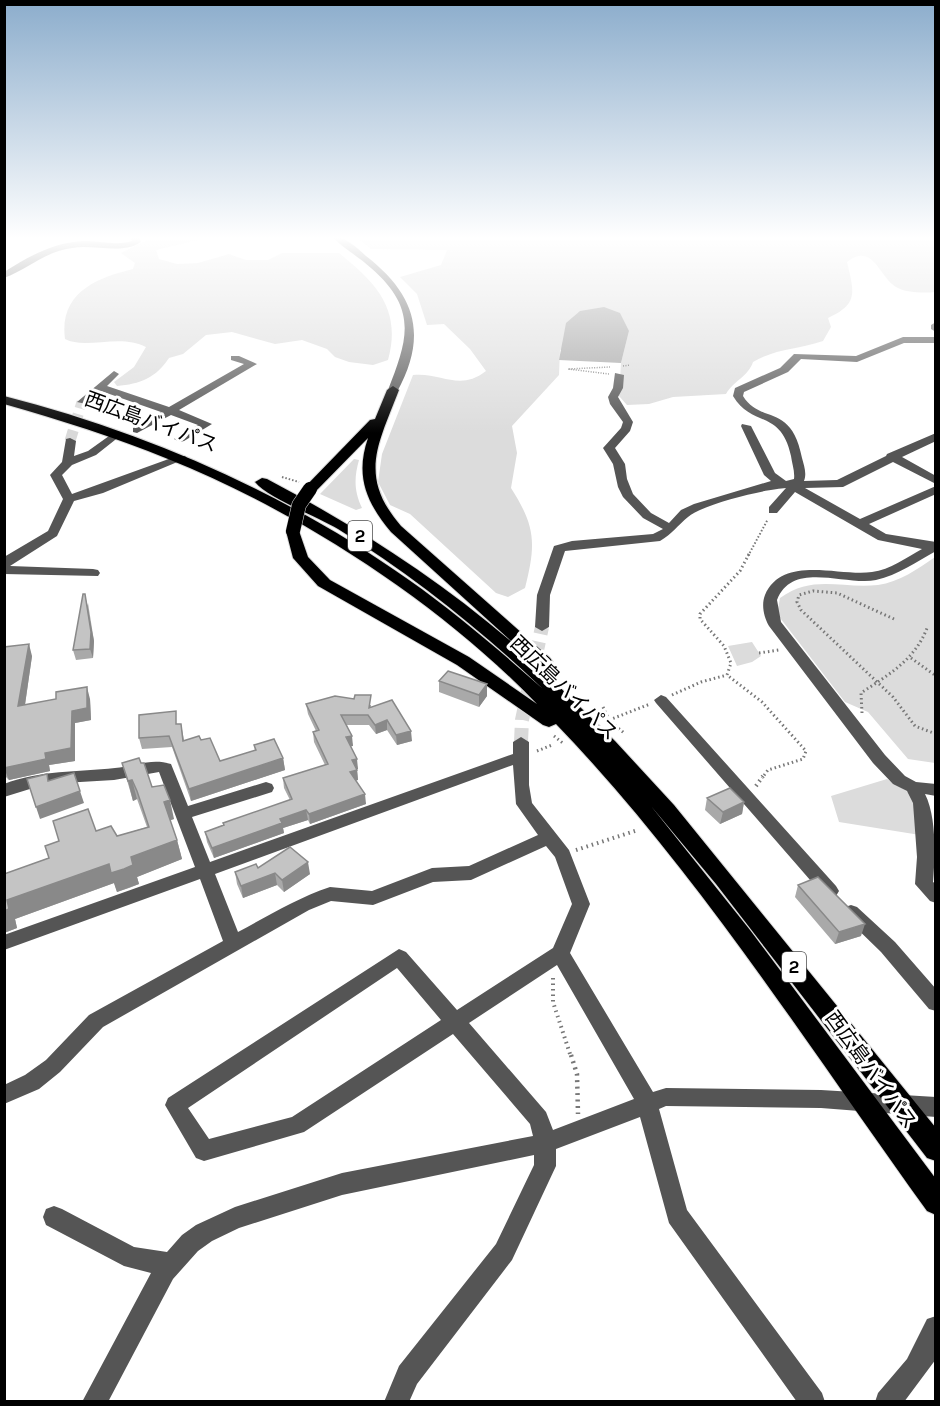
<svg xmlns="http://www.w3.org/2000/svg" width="940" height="1406" font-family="Karla,'Noto Sans JP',sans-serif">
<rect width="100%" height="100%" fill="#fff"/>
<path fill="#dcdcdc" d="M186,236H215L156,250L159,259L177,264L198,263L229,254L246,260H268L282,253H339C376,283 402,309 388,360L373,365L349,362L335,357L327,349L302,340L275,344L232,332L206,335L183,354L169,358C156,378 140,384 117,386L114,382L134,367L146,347C120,333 86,350 65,339C59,293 96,278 133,269L135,263L121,253L147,240Z
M355,236H935V292C924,293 908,293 898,288C879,279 874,241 847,262C854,292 859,304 828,318L831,327L823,341C797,350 777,348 753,362C748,377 734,380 726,394L673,397L649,404L627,405L619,396L621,363L629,331L560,350L559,375L512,426L517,453L511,488C536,527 536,544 525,588L508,597L496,593L410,514L390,505L378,482L382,454L413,375C442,372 459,392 486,371L470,349L444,324L427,325L417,294L400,277L441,265L447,250L371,249Z
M354,459L359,460C354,478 354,491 362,508L356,510L320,494Z
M935,557V763L908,759L868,712L845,702L777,614L780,598C813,574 841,589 878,585C899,582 918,569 935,557Z
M752,642L761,656L752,662L737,666L728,646Z
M887,779L916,797L920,835L839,822L831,796Z"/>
<path fill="#a3a3a3" d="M604,307L620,313L629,331L621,363L559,360L566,323L580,311Z"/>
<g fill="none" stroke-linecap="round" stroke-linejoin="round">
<path stroke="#d9d9d9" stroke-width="11" stroke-dasharray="11 6" stroke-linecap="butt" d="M70,441L82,402"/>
<path stroke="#d9d9d9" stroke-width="14" stroke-dasharray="14 8" stroke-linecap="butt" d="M521,742L522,720L542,627"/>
<defs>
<path id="highway" d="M393,386L399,390C378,445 358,476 401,526L550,658L553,662L550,666H538L615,741L674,805L936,1128V1161L927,1158L716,884L651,806L750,930L936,1179V1215L927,1211C810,1049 695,868 556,724L549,727L543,725L457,665L318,586L293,558L286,531L288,528H298L308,557L330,580L469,657L537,704C440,603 298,511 168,459C115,437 60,420 4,404V396C149,433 287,494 409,580C456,613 500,651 543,689C480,629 412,575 338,529C318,517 268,498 255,482L262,478L267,479C359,528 442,581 521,650L391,532C366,502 355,476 368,438L315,492L310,493L303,489L370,420L375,419L387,390Z"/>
</defs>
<use href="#highway" stroke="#dbdbdb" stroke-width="2"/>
<path stroke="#777" stroke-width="1.5" stroke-dasharray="1 1.5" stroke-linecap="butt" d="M623,366L630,365
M609,374L568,369L610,367"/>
<path stroke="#777" stroke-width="2" stroke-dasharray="1.5 2" stroke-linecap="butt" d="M282,477L299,482
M748,556L768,519"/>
<path stroke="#777" stroke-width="3" stroke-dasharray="1.5 3" stroke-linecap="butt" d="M749,554L740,571L700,614V619L724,646L731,663L727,675L762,702L806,751L803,759L768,770L762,778
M894,619L837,593L813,591L799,595L797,602L801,610L893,697L915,726L936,734
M759,653L779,650
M911,658L936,676
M672,695L701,682L727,675
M603,707L609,720L624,733
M862,713L861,693C888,675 915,660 927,628
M609,720L650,704
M554,736L564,744
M537,751L552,745"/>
<path stroke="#777" stroke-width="4" stroke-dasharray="1.5 4" stroke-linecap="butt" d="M756,786L763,776
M576,850L635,831
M553,978V1002L571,1057"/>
<path stroke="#777" stroke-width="4.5" stroke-dasharray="2 4.5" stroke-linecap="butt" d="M571,1055L577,1074L578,1114"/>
<path fill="#555" fill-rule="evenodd" d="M130,236H138L141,242C122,255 94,244 72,248C46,251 28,269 4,278V272C29,256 55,242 84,241C101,241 116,246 132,241Z
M331,236C345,236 356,247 366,256C416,295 428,335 397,392L388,390C408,339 418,309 371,268C359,257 343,248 331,236Z
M936,322V332L931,329V325Z
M903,337H936V343H904L857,362L801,359L788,372L744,392L743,396C761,425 791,402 802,458C804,466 807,473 804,481L837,480L886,456L887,454L936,433V441L902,457L936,476V484L893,462L843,487L805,488L860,519L936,486V494L869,524L886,534L936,542V551C916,562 898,575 876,580C845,586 792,560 777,600L781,622L885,755L905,776L916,782L936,784V796L925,794C937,818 935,858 933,882L936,884V903L930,901L915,884L917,857L913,803L907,791L893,784L873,763L769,626C764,617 761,605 765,595C783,554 840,577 872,572C890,570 907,557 922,549L878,540L795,492L777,513H769V507L786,488C766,489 703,504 688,517C678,525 672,534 660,541L565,551L550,595L549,627L542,631L535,627L537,595L554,546L572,541L653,534L663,529L643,518L623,497L618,487L613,464L603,448L621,428L623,422L610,404L608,397L613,388L615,373L624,375L623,388L618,397L633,422L630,431L615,448L625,464L627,479L633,494L651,513L669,523L681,510L694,504L771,481L764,475L741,426L742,424L751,426L775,473L786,481L794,479C795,471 792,464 791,456C781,409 752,428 733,396L735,388L780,368L794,354L856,356Z
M231,356H239L257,364L179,410L212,424L184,441L180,442L174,439L198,425L171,415L137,433L133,432V428L161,412L101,391L86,404L77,402L114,371L119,374L107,386L169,407L244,364L231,360Z
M116,431L120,432V436L96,455L72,465L62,475L72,494L177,456H185L187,458L103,493L74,501L57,536L10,566L93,569L98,570L100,573L98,576L4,574V557L48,531L63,499L50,475L62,462L66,439L70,438L76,441L74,456L88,451Z
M661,695L666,697L836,886L839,891L836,896L830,898L824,896L656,703L654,700Z
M521,737L529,742V785L532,803L569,850L590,904L570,953L653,1092L666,1088L821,1090L936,1097V1117L821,1108L666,1106L659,1109L687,1210L822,1393L825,1402H797L669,1223L640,1117L556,1149V1166L512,1260L417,1384L409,1402H384L399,1366L496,1244L534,1165V1155L342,1195L239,1228L212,1241L198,1251L173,1279L108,1402H82L151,1273L124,1266L46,1225L43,1217L46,1209L54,1206L62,1209L134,1247L167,1252L182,1235L196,1225L235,1207L342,1173L533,1136L530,1124L453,1034L304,1132L204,1161L196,1158L165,1105L168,1098L399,949L406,952L457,1010L553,948L572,904L555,857L546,846L471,880L433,882L373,905L331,901L309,910L103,1027L60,1072L39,1089L4,1104V1085L25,1075L46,1060L89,1015L223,941L200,879L4,950V935L195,867L159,772L114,780L46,784L4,797V784C40,770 78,772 115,768C135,766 151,758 171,764L188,806L266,782L272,784L274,788L272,792L192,817L210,862L513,754V742ZM513,765L516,804L538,835L469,866L432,868L372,891L330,887C297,898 268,916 238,932L215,874ZM557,965L634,1099L553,1130L546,1112L469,1023ZM397,968L441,1020L292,1117L209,1139L188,1108Z
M851,905L857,907L895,942L936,989V1011L929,1009L881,952L845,917L842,912L845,907Z
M936,1316V1359L904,1402H875L878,1393L907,1359L927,1319Z"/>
<use href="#highway" fill="#000" fill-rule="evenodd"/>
<defs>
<path id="highway-bridge" d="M293,531L299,505L310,489"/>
</defs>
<use href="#highway-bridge" stroke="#dbdbdb" stroke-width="15" stroke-linecap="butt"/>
<use href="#highway-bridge" stroke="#000" stroke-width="14"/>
</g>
<path fill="#a9a9a9" d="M88,603L94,641L93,658L76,660L73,650Z
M4,647L32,656L25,705L90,699L91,720L75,723V761L49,765L50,771L9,780L4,775Z
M439,681L487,684V696L479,707L439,692Z
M306,704L371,705V707L412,741L397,745L387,730L376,734L369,725H347L353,746H351L358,769H357L358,780H356L366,804L310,824L308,820L283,828L284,833L214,858L207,842L205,832L223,825V823L290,800L284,788L283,778L325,765L314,742L313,732L316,731L308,714Z
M179,724H181L184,740H201L220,761L255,751L254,745L283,758L285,770L191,801L172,747L142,749L139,738Z
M122,763H141L152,787L174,819L170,820L177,840L182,859L137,877L139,884L129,888L117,892L114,883L15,919L17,928L4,933V874L49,858L96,831L117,836L147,827L137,799L133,801Z
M707,798L744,802L742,814L720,824L705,810Z
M258,868L310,874L284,892L277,885L243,898L237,884L235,872Z
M798,885L861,936L835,944L795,897Z"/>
<path fill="#898989" d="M85,594L94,641L93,658L90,649Z
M29,644L32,656L23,718L18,706Z
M487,684V696L479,707V695Z
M87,687L90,699L91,720L75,723V761L49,765L50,771L9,780L4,768L45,753Z
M387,720V730L376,734L375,725Z
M411,731L412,741L397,745L396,735Z
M352,736L353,746L347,747L346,737Z
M283,758L285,770L191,801L189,789Z
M357,759L358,769L353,770L352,760Z
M357,770L358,780L351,782L350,772Z
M132,780L137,799L133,801L128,781Z
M80,791L84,803L40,819L36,807Z
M365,794L366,804L310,824L309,814Z
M170,800L174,819L168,821L164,802Z
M744,802L742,814L720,824L723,812Z
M306,810L308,820L283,828L284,833L214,858L212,848L280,819Z
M177,840L182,859L137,877L139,884L117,892L114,883L15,919L17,928L4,933V911L7,900L109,864L131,857Z
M308,862L310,874L284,892L282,880Z
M275,873L277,885L243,898L241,886Z
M865,924L861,936L835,944L839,932Z"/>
<path fill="#c4c4c4" stroke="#898989" stroke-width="1.5" d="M83,594H85L91,632L90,649L73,650Z
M29,644L18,706L56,699V692L87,687V708L72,711L71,748L45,753L46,759L4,768V647Z
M448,671L487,684L479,695L439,681Z
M355,695H371L369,708L392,700L411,731L396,735L387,720L375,725L368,715H341L352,736L346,737L357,759L352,760L357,770L350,772L365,794L309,814L306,810L280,819L282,823L212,848L205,832L224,825L223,823L292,799L283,778L328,764L313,732L319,730L306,704L335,696L354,699Z
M176,711V724H181L183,741L199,736L201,740L210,738L220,761L256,750L254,745L274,739L283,758L189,789L169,736L139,738V715Z
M139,758L141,763H144L152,787L164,785L170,800L164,802L177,840L131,857L133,865L124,869L111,873L109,864L7,900L9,909L4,911V874L49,858L45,846L59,841L53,821L88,809L96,831L111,826L117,836L149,827L137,791L132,780L128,781L122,763Z
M74,773L80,791L36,807L27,779L47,774L48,781Z
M730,788L744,802L723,812L707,798Z
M290,847L308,862L282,880L275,873L241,886L235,872L256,864L258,868Z
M818,877L865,924L839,932L798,885Z"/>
<linearGradient id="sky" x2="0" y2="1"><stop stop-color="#8cadcc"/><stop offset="0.55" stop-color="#fff"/><stop offset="1" stop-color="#fff" stop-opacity="0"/></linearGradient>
<rect width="940" height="433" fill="url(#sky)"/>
<g text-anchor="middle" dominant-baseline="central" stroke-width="6" stroke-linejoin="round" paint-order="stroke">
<g fill="#fff" stroke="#4c4c4c" stroke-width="1.5">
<rect x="348" y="521" width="24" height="30" rx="4.5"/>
<rect x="782" y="952" width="24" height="30" rx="4.5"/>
</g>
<g font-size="18" font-weight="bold" fill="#000">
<text x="360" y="536">2</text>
<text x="794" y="967">2</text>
</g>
<g font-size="20" fill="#000" stroke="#fff">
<text transform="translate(151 422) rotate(20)">西広島バイパス</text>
<text transform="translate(564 688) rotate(44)">西広島バイパス</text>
<text transform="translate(871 1070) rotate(54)">西広島バイパス</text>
</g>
</g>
<rect width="940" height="1406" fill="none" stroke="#000000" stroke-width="12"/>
</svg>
